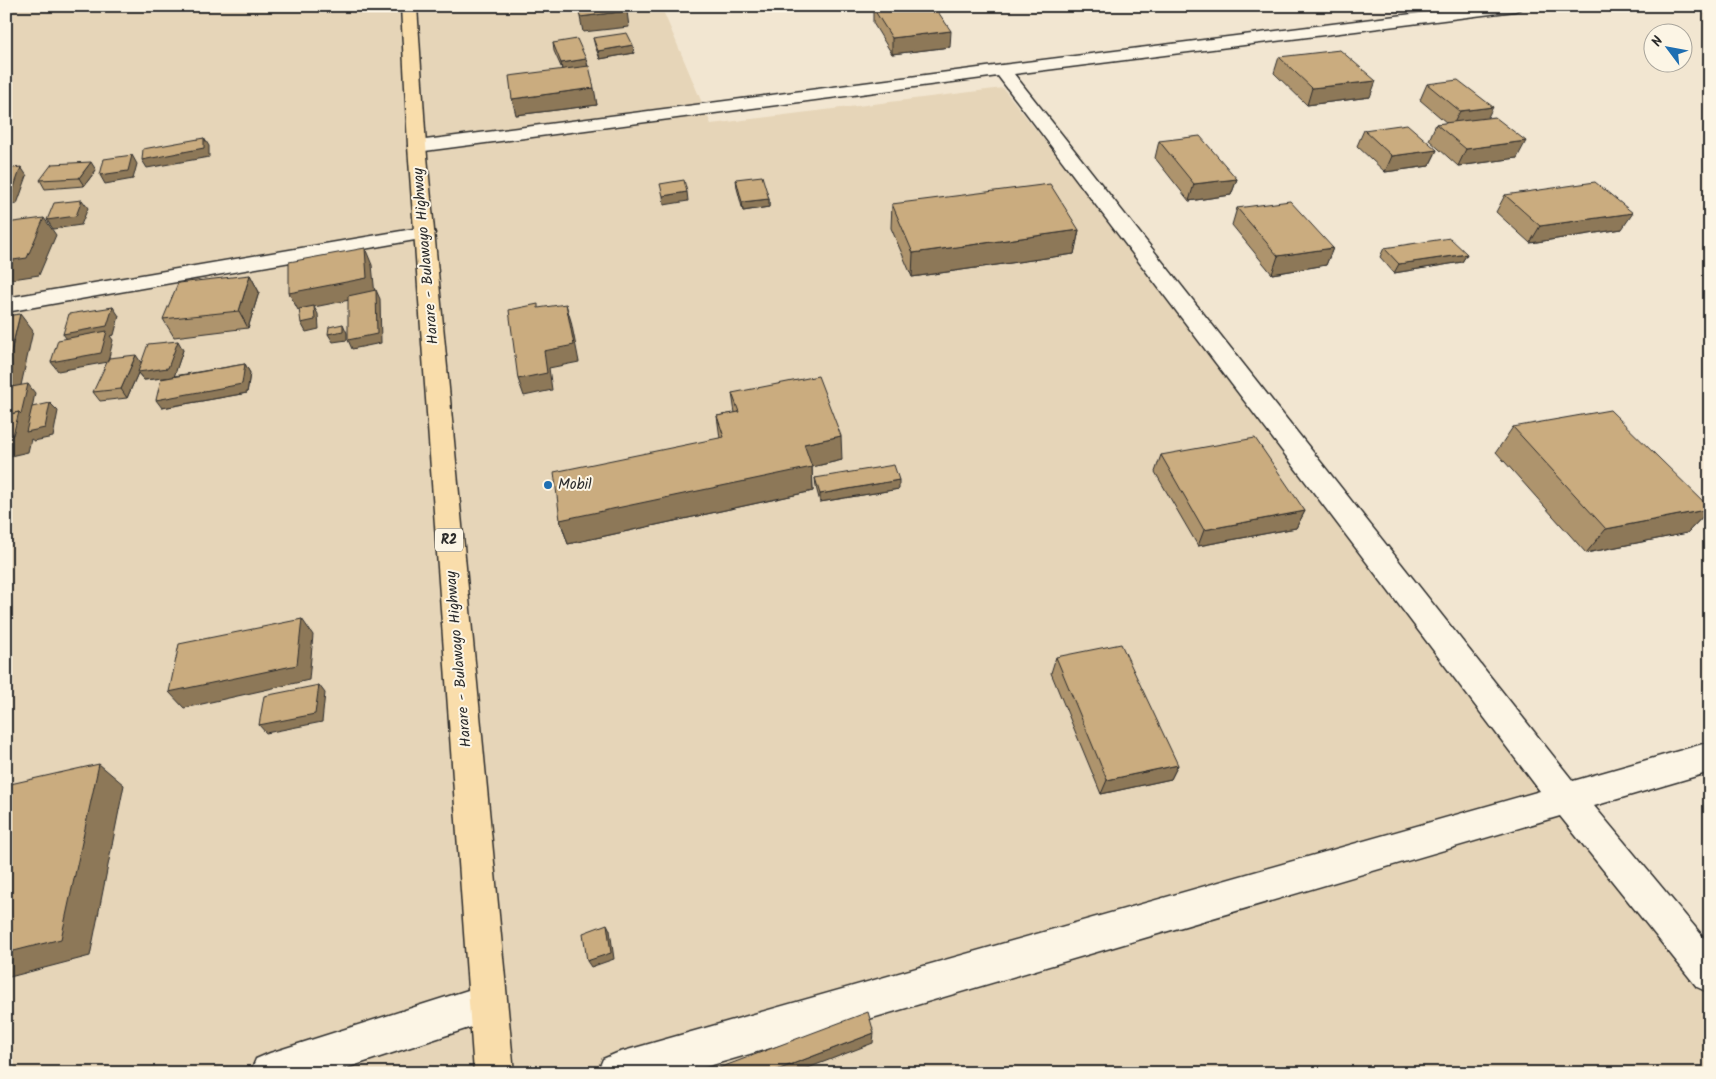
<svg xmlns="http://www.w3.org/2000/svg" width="1716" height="1079" font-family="Kalam,sans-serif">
<rect width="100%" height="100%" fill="#f2e6d1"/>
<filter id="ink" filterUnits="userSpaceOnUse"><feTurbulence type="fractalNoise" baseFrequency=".02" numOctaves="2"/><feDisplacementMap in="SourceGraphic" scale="10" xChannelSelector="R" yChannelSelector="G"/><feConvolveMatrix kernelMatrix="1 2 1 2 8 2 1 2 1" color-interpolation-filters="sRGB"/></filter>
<g filter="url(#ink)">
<path fill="#e6d5b8" d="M6,6H661L711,124L1003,88L1710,983V1073H6Z"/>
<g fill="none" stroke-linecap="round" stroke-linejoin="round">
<defs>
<path id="minor" d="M1476,6H1523L1520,9L1515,11L1014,74L1573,781L1710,742V772L1594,806L1710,945V993L1697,987L1560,816L685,1073H597L603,1059L617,1053L1540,791L998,76L417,152L410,150L408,146L410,142L1002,65Z
M425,227L432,229L435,233L432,237L6,312V298Z
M487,984L500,990L506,1003L500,1016L487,1022L331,1073H250L256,1059L270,1053Z"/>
<path id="highway" d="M401,6H417L426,146L514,1073H474L408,146Z"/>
</defs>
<use href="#minor" stroke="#2b2b2b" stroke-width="3"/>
<use href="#highway" stroke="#2b2b2b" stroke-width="3"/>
<use href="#minor" fill="#fcf5e5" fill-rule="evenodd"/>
<use href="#highway" fill="#f9ddab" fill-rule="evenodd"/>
</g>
<path fill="#ae946d" stroke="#2b2b2b" d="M873,8L950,47L892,54L873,23Z
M593,38L634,53L600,59L595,46Z
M553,43L586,59L597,105L516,115L562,69L554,51Z
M1279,57L1370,97L1307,105L1274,73Z
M1427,84L1487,118L1517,158L1458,166L1429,140L1436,124L1447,123L1420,100Z
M1364,130L1437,150L1429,166L1385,172L1357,146Z
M1159,141L1237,179L1231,195L1189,201L1155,158Z
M96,170L84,186L45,189L40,180Z
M736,179L769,199V207L743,211L737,188Z
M1505,195L1622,229L1530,243L1496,212Z
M892,204L1079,230L1074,254L912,277L891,228Z
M1237,208L1333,248L1326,265L1272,274L1232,225Z
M1384,248L1467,254L1462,262L1394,273L1380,257Z
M250,275L259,292L248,328L174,337L163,319Z
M183,350L174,376L245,364L250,373L247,393L162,408L171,377L144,380L138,373L127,398L100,401L93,392L141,362Z
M732,393L842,460L812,467L813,491L568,544L560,520L720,438L717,416L735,413Z
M1513,427L1710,508V509L1687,533L1586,553L1496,452Z
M1161,455L1305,511L1296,528L1198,546L1155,472Z
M815,478L899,489L820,502L816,487Z
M1710,539V546L1706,543Z
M1056,657L1178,765L1171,779L1101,794L1051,673Z"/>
<path fill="#8d7859" stroke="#2b2b2b" d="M627,11L629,27L583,32L580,17Z
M951,31L950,47L892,54V38Z
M633,45L634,53L600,59L598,51Z
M586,59L588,67L562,71L561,63Z
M1376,81L1370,97L1307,105L1312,88Z
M594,88L597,105L516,115L512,99Z
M1493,107L1485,123L1452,127L1460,111Z
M204,138L209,146V157L147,168L142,160Z
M1526,141L1517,158L1458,166L1466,149Z
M1437,150L1429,166L1385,172L1392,156Z
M132,155L137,164L133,179L105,184L100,175Z
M91,162L96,170L84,186L79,178Z
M21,167L27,176L17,204L6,206V196Z
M1237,179L1231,195L1189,201L1194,184Z
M687,192L688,201L664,205L663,196Z
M769,199V207L743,211L742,202Z
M82,200L88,208L81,225L53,229L47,220Z
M1633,213L1622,229L1530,243L1540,226Z
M44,218L56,235L39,275L6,280V261Z
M1079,230L1074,254L912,277L913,253Z
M365,248L372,265L375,295L314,307L318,314L319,329L306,332L301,323L314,307L298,310L289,293Z
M1333,248L1326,265L1272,274L1278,256Z
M1467,254L1462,262L1394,273L1399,264Z
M250,275L259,292L248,328L239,311Z
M376,290L380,299L381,343L352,349L348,340Z
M566,304L571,321L579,362L549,368L552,390L524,396L518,379L544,351Z
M113,307L119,316L114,335L110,336L113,340L108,362L58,371L51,362L70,343L63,334Z
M20,314L33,331L20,390L6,394V373Z
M343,324L347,333V340L333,342L328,334Z
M178,341L183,350L174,377L144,380L138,373L127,398L121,389L136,355L142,364Z
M245,364L250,373L247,393L162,408L156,400Z
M28,384L35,393L29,423L50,403L58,411L53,437L34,441L31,439L28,452L6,457V437Z
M841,436L842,460L812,467L813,491L568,544L560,520L804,444Z
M899,480V489L820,502V494Z
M1710,509L1687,533L1586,553L1606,529Z
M1305,511L1296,528L1198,546L1204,530Z
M302,619L313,635L309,680L184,708L169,692Z
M319,685L325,693L322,722L266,733L259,725Z
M99,764L124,785L90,956L6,978V953Z
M1178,765L1171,779L1101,794L1107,780Z
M607,924L610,930L614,959L591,967L587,961Z
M874,1033L873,1043L795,1073H769Z"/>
<path fill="#caac7f" stroke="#2b2b2b" d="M577,6H625L627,11L580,17Z
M885,6H934L951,31L892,38L873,8Z
M627,33L633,45L598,51L593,38Z
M577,39L586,59L561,63L553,43Z
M1340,50L1376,81L1312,88L1279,57Z
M589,66L594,88L512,99L509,76Z
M1458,80L1493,107L1460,111L1427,84Z
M1495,117L1526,141L1466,149L1436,124Z
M1407,124L1437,150L1392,156L1364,130Z
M1200,136L1237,179L1194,184L1159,141Z
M204,138V148L142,160L143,149Z
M132,155L128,171L100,175L104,159Z
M91,162L79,178L40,180L52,164Z
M21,167L11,196H6V169Z
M762,176L769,199L742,202L736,179Z
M684,180L687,192L663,196L660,184Z
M1595,182L1633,213L1540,226L1505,195Z
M1050,184L1079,230L913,253L892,204Z
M82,200L76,216L47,220L54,203Z
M1290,201L1333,248L1278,256L1237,208Z
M44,218L27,258L6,261V223Z
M1450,238L1467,254L1399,264L1384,248Z
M365,248L367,278L289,293V262Z
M250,275L239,311L163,319L178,283Z
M376,290L377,334L348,340V296Z
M538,304V308L566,304L574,345L544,351L547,373L518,379L509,310Z
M314,306L315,320L301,323L299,309Z
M113,307L107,326L63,334L69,314Z
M20,314L6,373V316Z
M343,324V331L328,334L329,327Z
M107,331L101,353L51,362L58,340Z
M178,341L168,368L138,372L148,344Z
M136,355L121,389L93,392L109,358Z
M245,364L242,384L156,400L161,379Z
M818,376L841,436L804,444L812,467L560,520L554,472L724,437L717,416L739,412L732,393Z
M28,384L21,414L19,412L6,415V388Z
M50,403L45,428L26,432L32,407Z
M1610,410L1710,508V509L1606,529L1513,427Z
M19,412L13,435L6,437V415Z
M1255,438L1305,511L1204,530L1161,455Z
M894,465L899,480L820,494L815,478Z
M302,619L297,665L169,692L179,644Z
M1121,644L1178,765L1107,780L1056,657Z
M319,685L315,714L259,725L264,696Z
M99,764L61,939L6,953V785Z
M607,924L611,953L587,961L583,933Z
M868,1012L874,1033L769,1073H706Z"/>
</g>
<circle fill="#1f6fb2" stroke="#fcf5e5" stroke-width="2" cx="548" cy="485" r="5"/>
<g text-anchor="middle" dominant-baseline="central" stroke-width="4" stroke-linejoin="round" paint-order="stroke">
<rect fill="#fcf5e5" stroke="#6a6863" stroke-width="1" x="435" y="528.5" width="28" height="23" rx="4"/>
<g font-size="14" font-weight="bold" fill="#2b2b2b">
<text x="449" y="540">R2</text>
</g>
<g font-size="15" fill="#2b2b2b" stroke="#fcf5e5">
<text transform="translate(426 256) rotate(-95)">Harare - Bulawayo Highway</text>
<text transform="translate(459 659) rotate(-95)">Harare - Bulawayo Highway</text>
</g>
<g font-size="15" fill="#2b2b2b" stroke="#fcf5e5" text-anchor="start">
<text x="558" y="485">Mobil</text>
</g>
</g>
<rect width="1716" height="1079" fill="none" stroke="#fcf5e5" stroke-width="25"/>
<rect x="12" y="12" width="1691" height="1054" fill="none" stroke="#2b2b2b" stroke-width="2" filter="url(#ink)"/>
<g transform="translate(1668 48) rotate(302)"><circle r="24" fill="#fcf5e5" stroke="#a8a49b"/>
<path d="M0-4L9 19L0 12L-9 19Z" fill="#1f6fb2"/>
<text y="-8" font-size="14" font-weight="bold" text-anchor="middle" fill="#2b2b2b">N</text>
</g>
</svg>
